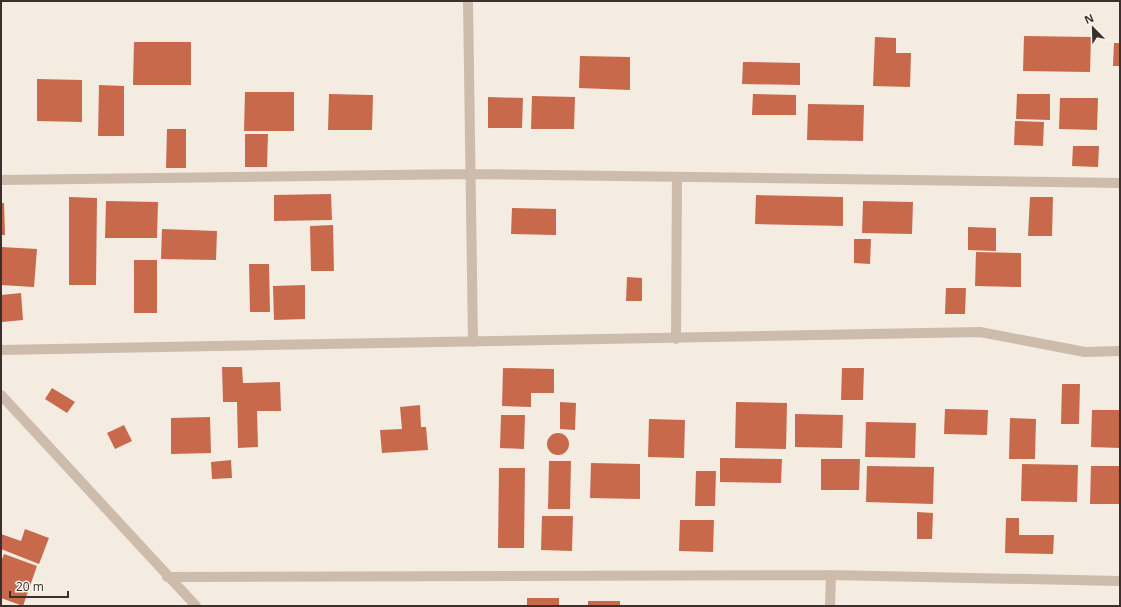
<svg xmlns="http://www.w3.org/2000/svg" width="1121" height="607" font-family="'Open Sans',sans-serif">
<rect width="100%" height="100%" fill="#f4ebe1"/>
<path fill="#c8694b" d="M1024,36L1091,37L1090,72L1023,71Z
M875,37L896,38V53H911L910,87L873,86Z
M134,42H191V85H133Z
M1114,43H1120V66H1113Z
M580,56L630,57V90L579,88Z
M743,62L800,63V85L742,84Z
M37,79L82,80V122L37,121Z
M99,85L124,86V136H98Z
M245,92H294V131H244Z
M329,94L373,95L372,130H328Z
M753,94L796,95V115H752Z
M1017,94H1050V120L1016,119Z
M532,96L575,97L574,129H531Z
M488,97L523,98L522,128H488Z
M1060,98H1098L1097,130L1059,129Z
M808,104L864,105L863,141L807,140Z
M1015,121L1044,122L1043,146L1014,145Z
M167,129H186V168H166Z
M245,134H268L267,167H245Z
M1073,146H1099L1098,167L1072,166Z
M331,194L332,220L274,221V195Z
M756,195L843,197V226L755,224Z
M69,197L97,198L96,285H69Z
M1030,197H1053L1052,236H1028Z
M106,201L158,202L157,238H105Z
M863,201L913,202L912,234L862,233Z
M1,203H4L5,235H1Z
M512,208L556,209V235L511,234Z
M333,225L334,271H311L310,226Z
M968,227L996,228V251L968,250Z
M162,229L217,231L216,260L161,259Z
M854,239H871L870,264L854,263Z
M1,247L37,249L34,287L1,285Z
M976,252L1021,253V287L975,286Z
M134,260H157V313H134Z
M249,264H269L270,312H250Z
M627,277L642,278V301H626Z
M305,285V319L274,320L273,286Z
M946,288H966L965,314H945Z
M21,293L23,320L2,322L1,295Z
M222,367H242L243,383L280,382L281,411H257L258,447L238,448L237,402H223Z
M503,368L554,369V393H531V407L502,406Z
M842,368H864L863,400H841Z
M1062,384H1080L1079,424H1061Z
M52,388L75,402L67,413L45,399Z
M560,402L576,403L575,430L560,429Z
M736,402L787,403L786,449L735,448Z
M420,405L421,427H426L428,450L382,453L380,430L402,429L400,407Z
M945,409L988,410L987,435L944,434Z
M1092,410H1120V448L1091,447Z
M795,414L843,415L842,448L795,447Z
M501,415H525L524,449L500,448Z
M210,417L211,453L171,454V418Z
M1010,418L1036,419L1035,459H1009Z
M649,419L685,420L684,458L648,457Z
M866,422L916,423L915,458L865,457Z
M124,425L132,441L115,449L107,433Z
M547 444a11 11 0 1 1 22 0a11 11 0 1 1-22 0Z
M720,458L782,459L781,483L720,482Z
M821,459H860L859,490H821Z
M231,460L232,478L212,479L211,462Z
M549,461H571L570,509H548Z
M591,463L640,464V499L590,498Z
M1022,464L1078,465L1077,502L1021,501Z
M867,466L934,467L933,504L866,502Z
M1091,466H1120V504H1090Z
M499,468H525L524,548H498Z
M696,471H716L715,506H695Z
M917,512L933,513L932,539H917Z
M542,516H573L572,551L541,550Z
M1006,518H1019V535H1054L1053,554L1005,553Z
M680,520H714L713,552L679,551Z
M25,529L49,538L39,564L1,549V534L21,541Z
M4,554L37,566L23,606L1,598V562Z
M527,598H559V606H527Z
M588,601H620V606H588Z"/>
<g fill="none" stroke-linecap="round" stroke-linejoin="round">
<path stroke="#cdbbac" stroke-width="10" d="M468,1L473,342
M1,180L470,174L1120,183
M676,339L677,177
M1,350L980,332L1085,352L1120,351
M1,395L196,606
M167,577L831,575L1120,581
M830,606L831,575"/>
</g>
<rect width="1121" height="607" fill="none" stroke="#3b302b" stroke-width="4"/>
<g transform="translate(1093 28) rotate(337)" stroke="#fbf5ee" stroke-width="3" paint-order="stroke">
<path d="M0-3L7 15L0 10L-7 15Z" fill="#3b302b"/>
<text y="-6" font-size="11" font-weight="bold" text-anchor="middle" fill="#3b302b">N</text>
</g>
<path d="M10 591v6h58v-6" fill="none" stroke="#3b302b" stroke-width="2"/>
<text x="16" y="591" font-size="12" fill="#3b302b" stroke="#fbf5ee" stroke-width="3" paint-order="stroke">20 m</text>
</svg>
